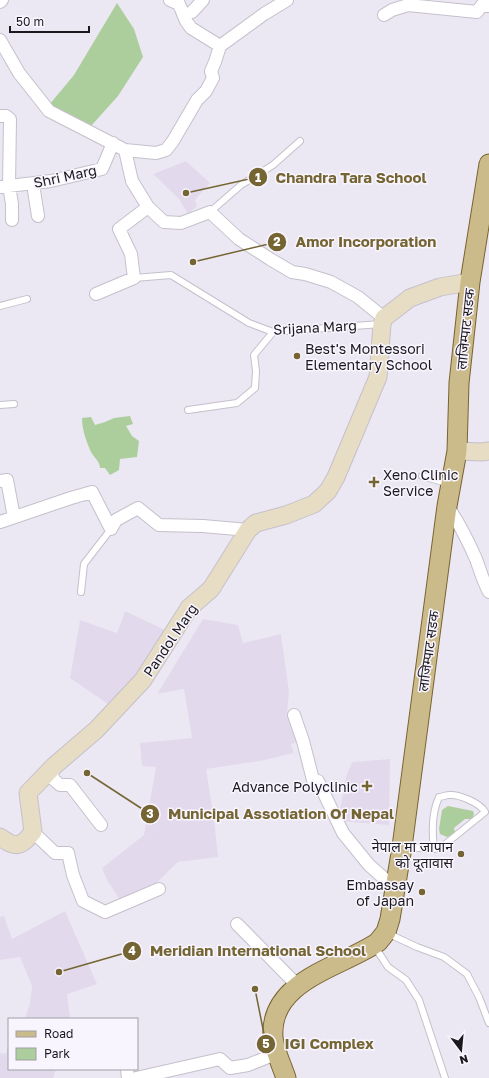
<svg xmlns="http://www.w3.org/2000/svg" width="489" height="1078" font-family="'Golos Text','Noto Sans Devanagari',sans-serif">
<rect width="100%" height="100%" fill="#ece8f3"/>
<path fill="#e2daec" d="M186,161L210,183L195,200L197,206L188,214L179,199L153,174Z
M125,611L169,632L140,677L111,706L70,678L80,620L117,633Z
M203,619L238,625L243,643L281,634L289,692L287,714L299,742L291,744L294,753L260,761L206,769L214,819L218,857L178,862L148,891L120,900L107,880L102,868L144,835L156,767L142,766L140,743L192,738L184,689L157,694Z
M390,759L389,825L338,821L346,777L352,762Z
M65,911L97,984L67,994L70,1017L65,1019H25L30,1003L32,986L20,957L0,960V917L4,916L12,939Z
M9,1041V1069H56L53,1078H0V1053L6,1054Z"/>
<path fill="#acce9c" d="M117,3L134,29L143,57L118,96L91,126L49,105L74,75Z
M130,416L133,424L126,426L132,436L139,441L137,457L120,459L119,470L110,475L105,468H100C100,461 94,458 91,452C86,441 82,429 82,418L91,417L95,425L105,422L114,418Z
M448,806L473,811L474,814L472,819H465L454,828L455,832L453,835L447,837L440,834L439,829L442,810Z"/>
<g fill="none" stroke-linecap="round" stroke-linejoin="round">
<defs>
<path id="lane" d="M210,212L241,185L273,165L300,141
M134,278L171,275L249,323L273,332L381,324
M0,306L27,299
M0,405L14,404
M188,410L237,403L255,388L256,371L254,355L273,332
M422,476L450,484
M81,592L84,564L111,529
M404,847L434,849C432,833 432,812 439,797C442,797 446,795 449,795C459,794 480,803 485,812L443,846L434,849
M387,933L417,947L444,957L467,974L479,997L489,1023
M375,947L388,967L406,980L419,1000L445,1078"/>
<path id="street" d="M170,0L179,4L186,21L191,28L220,46
M0,2L2,0
M184,15L192,12L203,0
M384,15L392,10L408,5L477,12L482,5L489,6
M0,40L19,73L49,111L125,150L156,153L166,150L173,141L197,100L206,91L213,78L211,71L215,62L220,46L264,14L287,0
M0,116H6L10,119L9,186L12,204V220
M125,150L132,181L148,207L164,222L181,223L210,212L239,239L270,259L292,272L305,274L331,282L358,297L384,318
M33,184L38,216
M0,187L51,181L102,169L113,143
M96,294L134,278L131,254L119,229L148,207
M0,481L7,480L14,517
M447,506C459,522 468,541 476,559C480,570 483,581 489,592
M0,522L71,498L92,492L111,529L116,520L138,508L159,525L203,526L248,530
M294,715L303,741L313,780L318,781L343,833L369,865L396,889
M54,766L52,778L60,785H70L101,825
M33,832L55,853H68L73,875L83,901L105,912L159,889
M237,924L298,986
M127,1069L128,1078
M136,1078L220,1059L230,1068L248,1065L278,1053"/>
<path id="secondary" d="M457,451L482,452L489,451
M0,837C16,848 20,848 33,832L28,793L54,766L96,730L143,680L189,608L211,589L248,530L256,523L286,515L314,504L328,491L336,477L378,377L382,324L384,318L410,298L440,287L470,282"/>
<path id="primary" d="M286,1078C282,1066 274,1049 273,1037C269,980 342,967 378,942L386,932L390,919L402,847L447,506L457,451L459,383L470,282L489,164"/>
</defs>
<use href="#lane" stroke="#c5c0cb" stroke-width="8"/>
<use href="#street" stroke="#c5c0cb" stroke-width="14"/>
<use href="#secondary" stroke="#c5c0cb" stroke-width="19"/>
<use href="#primary" stroke="#786431" stroke-width="21"/>
<use href="#lane" stroke="#fff" stroke-width="6"/>
<use href="#street" stroke="#fff" stroke-width="12"/>
<use href="#secondary" stroke="#e6ddc4" stroke-width="17"/>
<use href="#primary" stroke="#ccbb8a" stroke-width="19"/>
</g>
<g fill="#746533" stroke="#f9f5ff" stroke-width="1.5">
<circle cx="297" cy="356" r="4"/>
<path d="M372 476h4v4h4v4h-4v4h-4v-4h-4v-4h4z"/>
<path d="M365 780h4v4h4v4h-4v4h-4v-4h-4v-4h4z"/>
<circle cx="461" cy="854" r="4"/>
<circle cx="422" cy="892" r="4"/>
</g>
<g text-anchor="middle" dominant-baseline="central" stroke-width="3" stroke-linejoin="round" paint-order="stroke">
<g font-size="14" fill="#1b191d" stroke="#f9f5ff">
<text transform="translate(65 176) rotate(-12)">Shri Marg</text>
<text transform="translate(315 327) rotate(-3)">Srijana Marg</text>
<text transform="translate(465 329) rotate(-84)">लाजिम्पाट सडक</text>
<text transform="translate(170 640) rotate(-56)">Pandol Marg</text>
<text transform="translate(428 651) rotate(-82)">लाजिम्पाट सडक</text>
</g>
<g font-size="14" fill="#1b191d" stroke="#f9f5ff" text-anchor="end">
<text x="305" y="348" text-anchor="start">Best's Montessori<tspan x="305" dy="16">Elementary School</tspan></text>
<text x="383" y="474" text-anchor="start">Xeno Clinic<tspan x="383" dy="16">Service</tspan></text>
<text x="358" y="786">Advance Polyclinic</text>
<text x="453" y="846">नेपाल मा जापान<tspan x="453" dy="16">को दूतावास</tspan></text>
<text x="414" y="884">Embassay<tspan x="414" dy="16">of Japan</tspan></text>
</g>
</g>
<path fill="none" stroke="#746533" stroke-width="1.5" d="M186 193L258 177M193 262L277 242M87 773L150 814M59 972L132 951M255 989L266 1044"/>
<g fill="#746533" stroke="#f9f5ff" stroke-width="1.5">
<circle cx="186" cy="193" r="4"/>
<circle cx="193" cy="262" r="4"/>
<circle cx="87" cy="773" r="4"/>
<circle cx="59" cy="972" r="4"/>
<circle cx="255" cy="989" r="4"/>
<circle cx="258" cy="177" r="10"/>
<circle cx="277" cy="242" r="10"/>
<circle cx="150" cy="814" r="10"/>
<circle cx="132" cy="951" r="10"/>
<circle cx="266" cy="1044" r="10"/>
</g>
<g font-size="12" text-anchor="middle" font-weight="bold" fill="#fff">
<text x="258" y="182">1</text>
<text x="277" y="246">2</text>
<text x="150" y="818">3</text>
<text x="132" y="955">4</text>
<text x="266" y="1048">5</text>
</g>
<g font-size="15" text-anchor="middle" font-weight="bold" fill="#746533" stroke="#f9f5ff" stroke-width="3" stroke-linejoin="round" paint-order="stroke">
<text x="351" y="183">Chandra Tara School</text>
<text x="366" y="247">Amor Incorporation</text>
<text x="281" y="819">Municipal Assotiation Of Nepal</text>
<text x="258" y="956">Meridian International School</text>
<text x="329" y="1049">IGI Complex</text>
</g>
<rect x="8" y="1018" width="130" height="52" fill="#f9f5ff" stroke="#a09da5"/>
<rect x="16" y="1031" width="20" height="6" fill="#ccbb8a" stroke="#a09da5"/>
<text x="44" y="1038" font-size="12" fill="#1b191d">Road</text>
<rect x="16" y="1048" width="20" height="12" fill="#acce9c" stroke="#a09da5"/>
<text x="44" y="1058" font-size="12" fill="#1b191d">Park</text>
<g transform="translate(461 1050) rotate(164)" stroke="#f9f5ff" stroke-width="3" paint-order="stroke">
<path d="M0-3L7 15L0 10L-7 15Z" fill="#1b191d"/>
<text y="-6" font-size="11" font-weight="bold" text-anchor="middle" fill="#1b191d">N</text>
</g>
<path d="M10 26v6h79v-6" fill="none" stroke="#1b191d" stroke-width="2"/>
<text x="16" y="26" font-size="12" fill="#1b191d" stroke="#f9f5ff" stroke-width="3" paint-order="stroke">50 m</text>
</svg>
